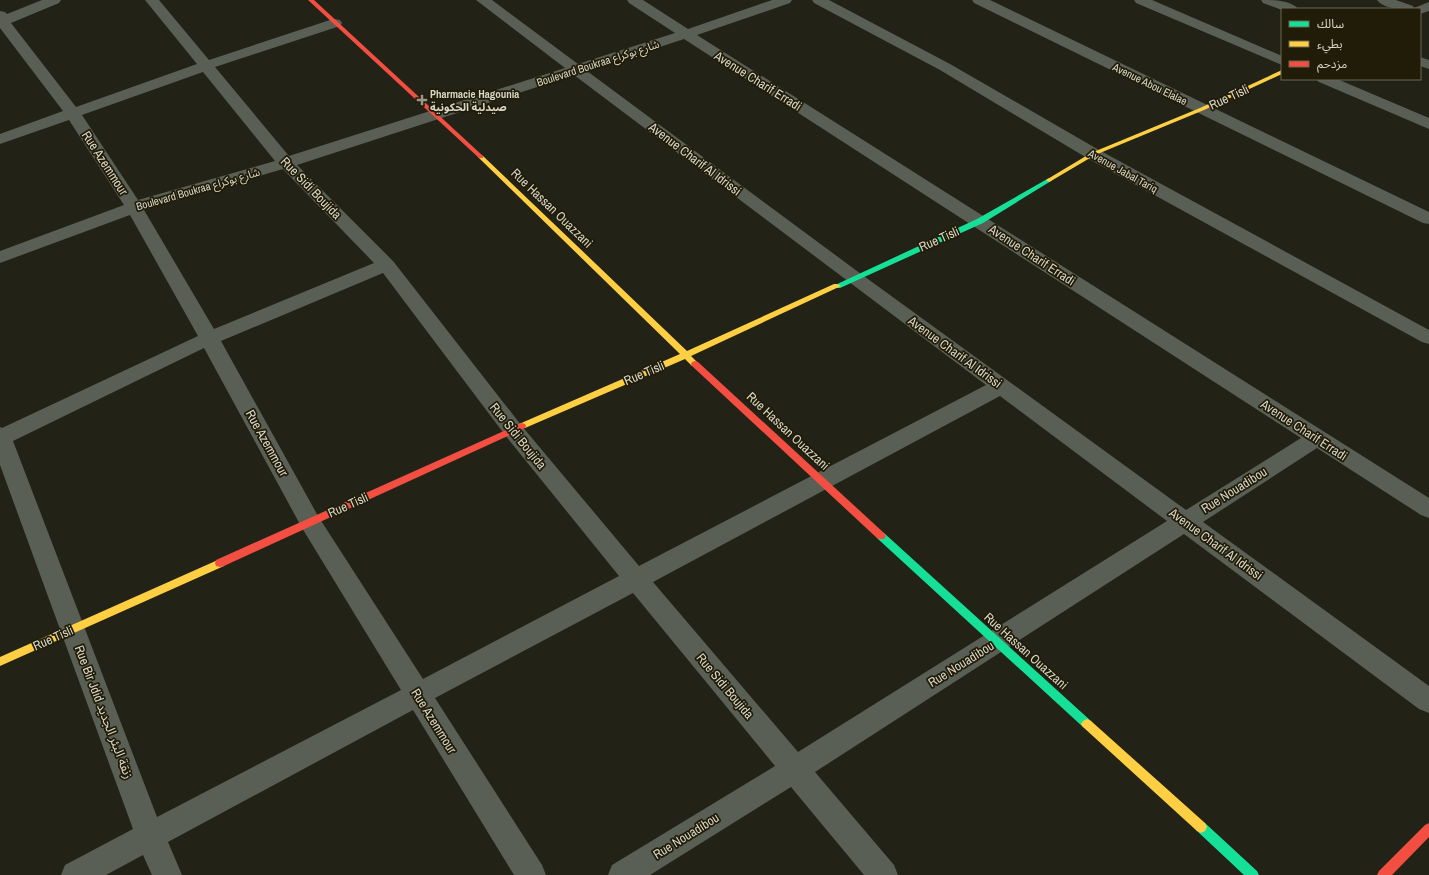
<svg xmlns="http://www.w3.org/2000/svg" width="1429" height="875" font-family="'Archivo Narrow','Noto Sans Arabic',sans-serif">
<rect width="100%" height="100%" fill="#232217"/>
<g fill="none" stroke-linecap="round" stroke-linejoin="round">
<path fill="#595f54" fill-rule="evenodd" d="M42,0H61L59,3L11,23L76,107L197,64L145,0H159L209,60L330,20L335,19L340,20L342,23L340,26L215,67L289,156L565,68L476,0H492L578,64L675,33L629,3L627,0H643L688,29L772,0H792L790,3L697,35L1429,498V518L1421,515L1317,448L1203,522L1429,686V713L1419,709L1184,534L815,772L894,865L898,875H864L791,787L650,875H608L612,865L775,766L633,593L435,698L542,865L546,875H514L413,710L168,842L182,875H152L143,855L106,875H61L65,865L133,829L0,465V427L2,428L198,336L130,215L0,263V251L124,205L69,120L0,144V134L63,111L0,28V11L5,12L7,14ZM684,39L1301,438L1186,510L861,274L587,71ZM203,72L275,161L138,200L82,115ZM574,75L986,385L639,566L521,425L393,261L297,165ZM283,169L374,263L214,329L144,210ZM383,273L505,435L619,576L423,679L318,516L221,341ZM204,348L302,528L401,690L157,817L13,441ZM1000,396L1167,521L798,752L653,582Z
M812,0H829L950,64L1099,150L1429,330V344L1422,342L1087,158L940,70L814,3Z
M972,0H990L1429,212V224L1423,223L974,3Z
M1134,0H1152L1282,56V65L1136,3Z
M1261,0C1272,0 1291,0 1298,9H1282V10L1263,3Z
M1377,0H1396L1413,6L1414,8L1429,2V11L1420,14V9C1408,9 1385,11 1377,0Z
M1420,57L1429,60V69L1420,66Z
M1316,79H1337L1429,118V129L1319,82Z"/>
<path fill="#16e098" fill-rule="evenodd" d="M1049,178L1052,180L1051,181L983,223L840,288H837L833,286L977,219Z
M881,532L884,533L1091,721L1093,724L1091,727L1087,729L1083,727L878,539L876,536L878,533Z
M1201,821L1205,823L1257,871L1259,875H1244L1197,831L1195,827L1197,823Z"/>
<path fill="#ffcf43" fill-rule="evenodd" d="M1282,70V74L1204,110L1095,155L1051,181L1049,182L1046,180L1091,153L1200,108Z
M481,155L483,156L687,351L834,284H837L841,286L691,356L699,364L698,366H692L685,359L525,428H519L518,426L519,424L680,354L479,158L478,157Z
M220,559L224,560L225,563L224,566L0,666V657Z
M1087,719L1091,721L1205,823L1207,827L1205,831L1201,833L1197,831L1083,727L1081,724L1083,721Z"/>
<path fill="#f24e42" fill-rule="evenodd" d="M308,0H314L483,156V158H479Z
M695,361L698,362L884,533L886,536L884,539H878L692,366L691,364L692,362Z
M522,423L525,424L526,426L525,428L224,566L220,567L216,566L215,563L216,560Z
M1429,823V837L1392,875H1377L1379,871L1425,825Z"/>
</g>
<path fill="#99968b" stroke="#201c07" stroke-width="1.5" d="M420 94h4v4h4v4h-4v4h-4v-4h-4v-4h4z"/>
<g text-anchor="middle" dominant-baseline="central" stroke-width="3.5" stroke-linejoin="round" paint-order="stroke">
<g font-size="11" fill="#d8d5c9" stroke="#201c07">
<text transform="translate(598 63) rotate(-18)">Boulevard Boukraa شارع بوكراع</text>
<text transform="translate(1150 84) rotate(26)">Avenue Abou Elalae</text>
<text transform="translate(1123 171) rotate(29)">Avenue Jabal Tariq</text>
<text transform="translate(198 189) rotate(-16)">Boulevard Boukraa شارع بوكراع</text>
</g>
<g font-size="11" font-weight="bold" fill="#d8d5c9" stroke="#201c07" text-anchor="start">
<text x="430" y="94">Pharmacie Hagounia<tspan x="430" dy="13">صيدلية الحكونية</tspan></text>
</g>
<g font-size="13" fill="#d8d5c9" stroke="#201c07">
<text transform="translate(758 81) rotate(32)">Avenue Charif Erradi</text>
<text transform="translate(1229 97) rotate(-25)">Rue Tisli</text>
<text transform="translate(695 159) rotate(37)">Avenue Charif Al Idrissi</text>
<text transform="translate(105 163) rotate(57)">Rue Azemmour</text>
<text transform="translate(311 188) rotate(46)">Rue Sidi Boujida</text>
<text transform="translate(552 208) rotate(44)">Rue Hassan Ouazzani</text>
<text transform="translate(939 239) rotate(-24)">Rue Tisli</text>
<text transform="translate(1032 255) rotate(33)">Avenue Charif Erradi</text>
<text transform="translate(955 352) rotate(36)">Avenue Charif Al Idrissi</text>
<text transform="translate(644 373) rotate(-23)">Rue Tisli</text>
<text transform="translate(1304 430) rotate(33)">Avenue Charif Erradi</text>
<text transform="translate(788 431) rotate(43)">Rue Hassan Ouazzani</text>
<text transform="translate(518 436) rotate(51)">Rue Sidi Boujida</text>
<text transform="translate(267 443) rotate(61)">Rue Azemmour</text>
<text transform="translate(1234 490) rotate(-32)">Rue Nouadibou</text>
<text transform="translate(348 505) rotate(-24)">Rue Tisli</text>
<text transform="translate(1216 544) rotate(36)">Avenue Charif Al Idrissi</text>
<text transform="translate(53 638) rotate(-24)">Rue Tisli</text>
<text transform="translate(1026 651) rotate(42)">Rue Hassan Ouazzani</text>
<text transform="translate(961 664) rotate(-32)">Rue Nouadibou</text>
<text transform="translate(725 686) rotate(50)">Rue Sidi Boujida</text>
<text transform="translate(104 712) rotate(69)">Rue Bir Jdid زنقة البئر الجديد</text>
<text transform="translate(434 721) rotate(58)">Rue Azemmour</text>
<text transform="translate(686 836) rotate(-32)">Rue Nouadibou</text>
</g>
</g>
<rect x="1281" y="8" width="140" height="72" fill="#201c07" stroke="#6a6655"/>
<rect x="1289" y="21" width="20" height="6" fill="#16e098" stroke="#6a6655"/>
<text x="1317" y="28" font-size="12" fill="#d8d5c9">سالك</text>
<rect x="1289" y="41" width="20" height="6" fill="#ffcf43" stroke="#6a6655"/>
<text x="1317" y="48" font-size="12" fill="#d8d5c9">بطيء</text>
<rect x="1289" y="61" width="20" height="6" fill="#f24e42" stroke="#6a6655"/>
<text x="1317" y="68" font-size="12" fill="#d8d5c9">مزدحم</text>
</svg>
